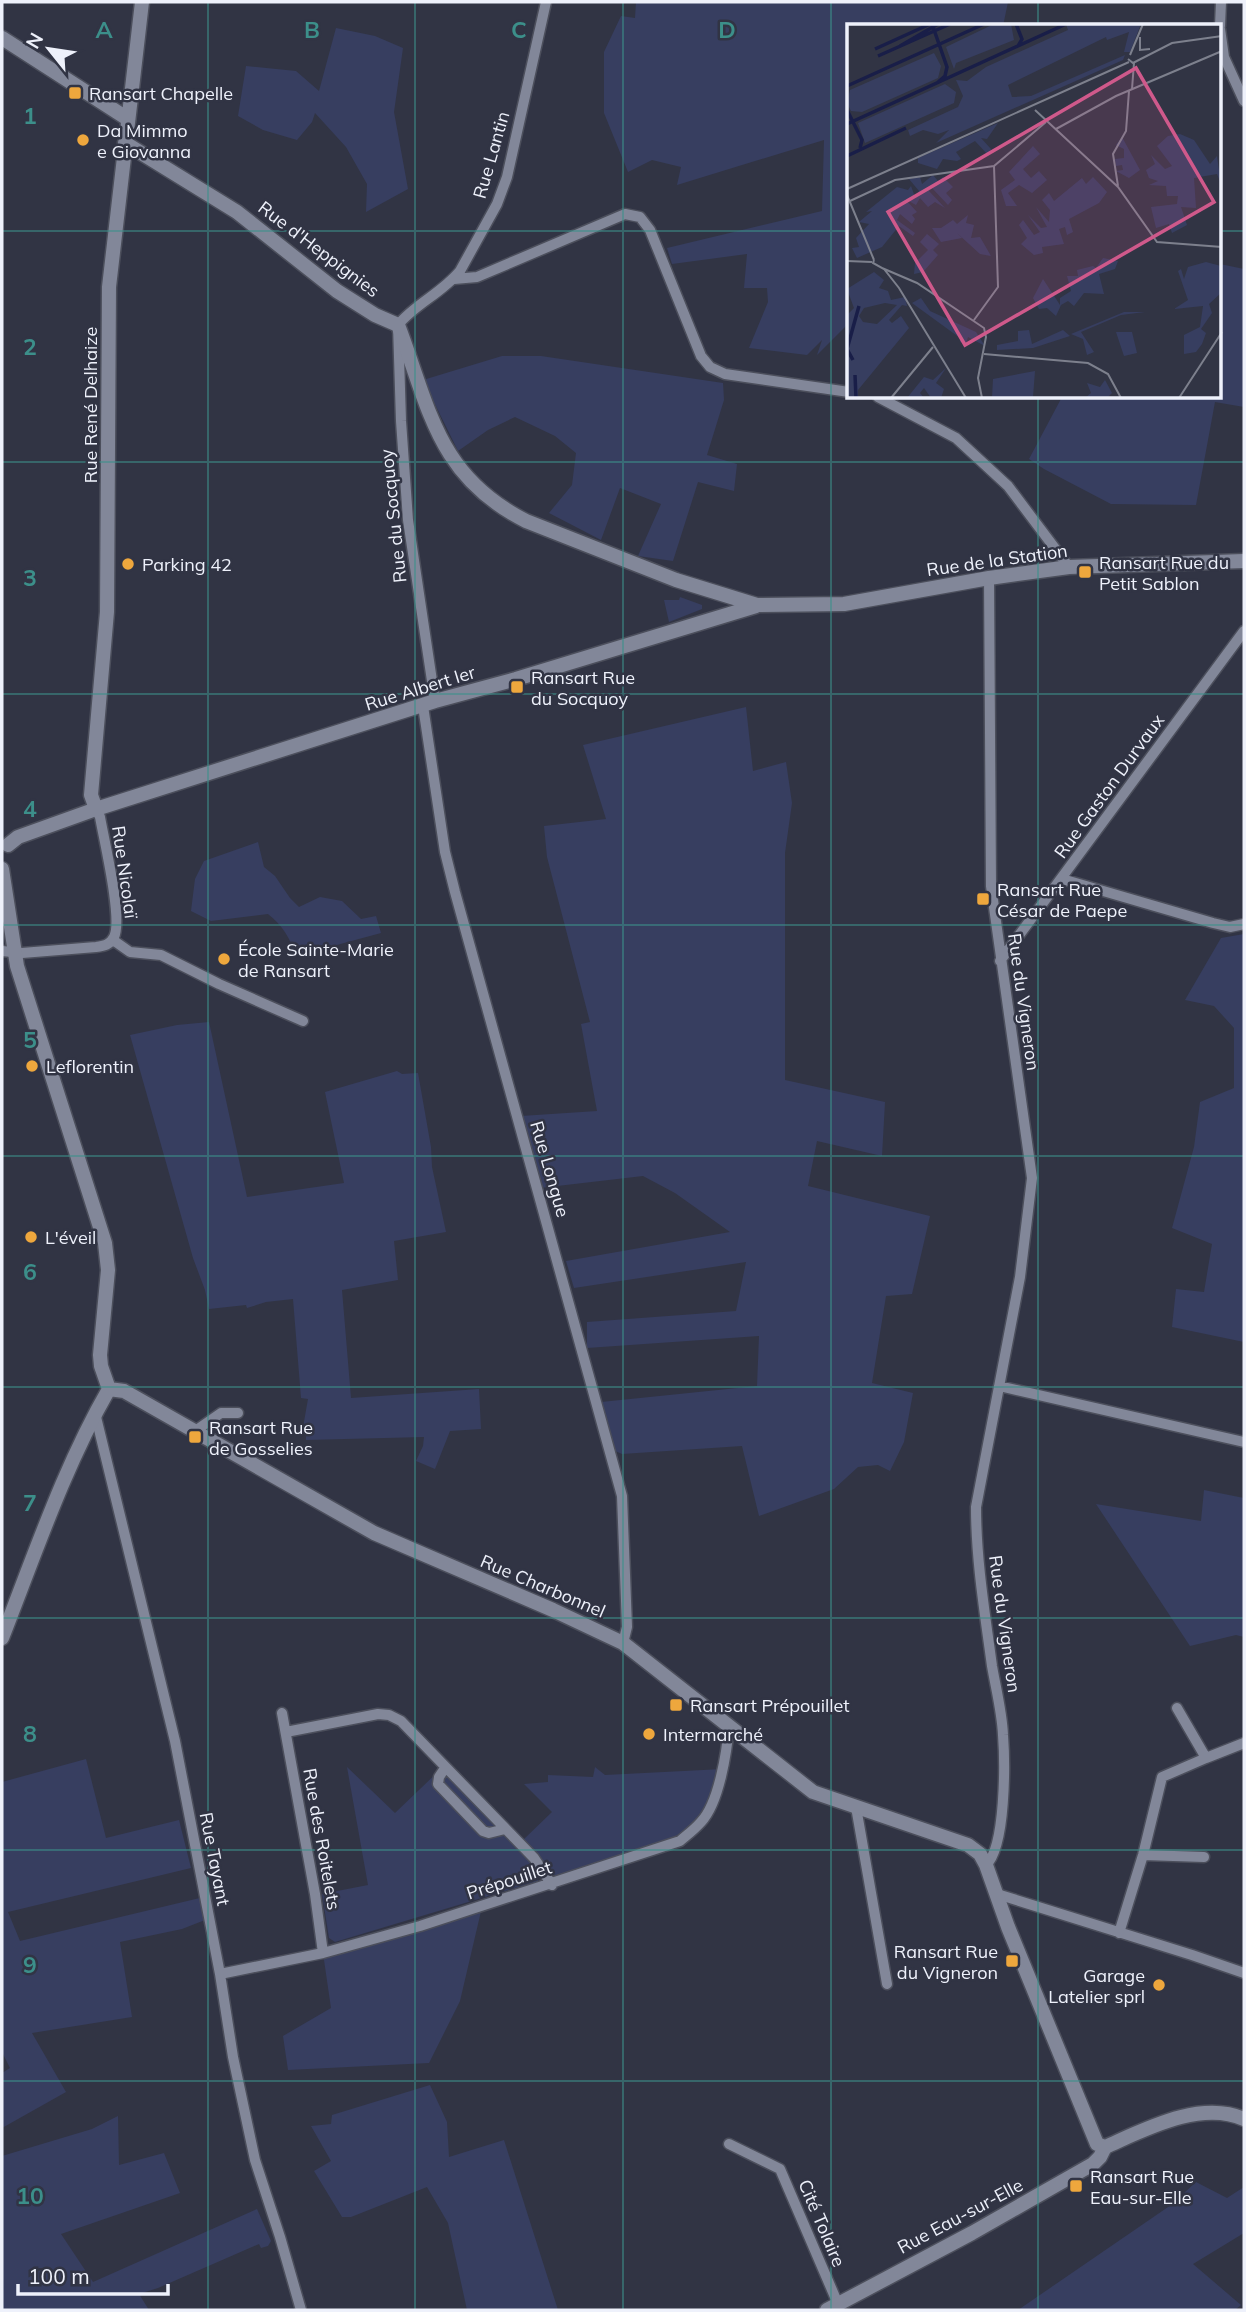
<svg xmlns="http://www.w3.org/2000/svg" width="1246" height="2312" font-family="Mulish,sans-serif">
<rect width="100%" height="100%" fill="#313444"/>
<path fill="#373e60" d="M636,2H1008L1003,26H849V323L817,355L822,340L807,355L749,348L768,302L767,288H744L747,254L672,264L667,248L822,211L824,140L677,185L681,167L652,160L628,172L604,113V52L621,16L635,18Z
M336,28L375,36L403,48L394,112L408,189L366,212L367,184L346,147L315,113L312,122L297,140L263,130L238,116L246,66L296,71L319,91Z
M1220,264L1244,269V407L1215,402L1196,505L1111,504L1044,469L1029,459L1062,397H1220Z
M502,356H541L723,383L724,400L707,455L737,464L734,491L698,482L673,561L638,556L661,504L620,488L601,540L549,513L572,485L576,453L555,436L515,417L488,430L458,451L423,380Z
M680,597L702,605V609L669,622L664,600H679Z
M746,707L753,771L786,762L792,803L785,853V1080L885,1102L882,1156L817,1141L808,1186L930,1216L912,1294L886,1296L872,1383L913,1393L904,1442L890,1471L878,1465L858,1467L834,1489L759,1516L742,1446L622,1454L613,1450L601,1402L757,1386L759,1336L587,1348V1322L736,1311L746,1262L574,1288L566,1261L730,1232L675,1193L643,1176L540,1188L521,1116L597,1111L581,1024L590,1022L547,857L544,826L606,819L583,745Z
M258,842L264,867L275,876L290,898L299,907L320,897L342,901L361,919L376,916L381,933L296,956C290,938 283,926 268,914L211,921L191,911L195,879L204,861Z
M1244,934V1342L1172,1327L1176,1289L1204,1292L1212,1244L1172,1228L1194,1147L1200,1102L1234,1088V1028L1214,1006L1185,1000L1221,938Z
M209,1022L247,1197L344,1183L325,1092L397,1071L402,1074L418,1073L431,1147L432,1167L446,1232L394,1241L398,1280L342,1290L351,1398L479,1389L481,1429L450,1431L435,1469L416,1461L423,1446L424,1437L306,1440V1435L302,1433L308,1399L301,1398L293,1299L266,1302L247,1308L246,1305L209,1309L205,1290L193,1258L130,1035L177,1025Z
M1204,1490L1244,1498V1637L1236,1635L1190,1646L1096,1504L1201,1521Z
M86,1759L106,1838L179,1820L191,1868L8,1912L20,1941L204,1897L205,1920L182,1929L120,1942L132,2017L32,2033L66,2092L2,2128V2073L10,2068L2,2052V1782Z
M444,1766L537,1863L538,1881L335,1942L329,1938L322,1894L368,1885L347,1767L395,1813Z
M595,1767L605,1775L723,1769L703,1820L664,1843L558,1879L523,1840L552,1812L524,1784L548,1782V1775L593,1777Z
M482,1907L460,2001L429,2063L288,2070L283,2036L331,2008L323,1953Z
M430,2085L447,2122L449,2157L504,2140L558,2310H467L448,2223L427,2187L351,2217H342L314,2171L331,2161L311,2126L331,2124L332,2115Z
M118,2116L119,2165L164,2153L180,2193L61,2234L93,2282L257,2209L271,2241L268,2246L261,2248L259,2244L158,2288L139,2294L149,2310H2V2156L92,2129Z
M1196,2182L1227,2198L1244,2187V2233L1193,2264L1241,2305L1235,2310H1018L1171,2205Z"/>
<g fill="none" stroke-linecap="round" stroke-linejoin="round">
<defs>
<path id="street" d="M1220,26L1221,2
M1220,29L1224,57L1244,101
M454,279L477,277L625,214L640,217L650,230L701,356L710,367L725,374L849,392
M878,397L956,438L1008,486L1069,567
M435,701L408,520L401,421L398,325C415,304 442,293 460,271L497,204L507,177L546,2
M423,706L445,852L455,892L622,1496L627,1627L623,1643
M1062,879L1213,923L1230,927L1244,924
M113,940L130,952L161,955L219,984L303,1021
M2,951L22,953L96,947C104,946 110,945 114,937C123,919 104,840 100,817L96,809
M1000,961L1244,631
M999,1386L1244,1442
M95,1413L175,1741L220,1974L233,2057L255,2160L280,2237L301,2310
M195,1431L221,1413H238
M1177,1708L1206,1758L1244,1743
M282,1713L315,1894L323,1953
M286,1732L378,1714L389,1715L401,1721L534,1858L552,1885
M445,1768L439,1777L438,1784L483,1831L489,1833L505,1829
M856,1807L887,1984
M1143,1855L1204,1857
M986,1865C1006,1847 1005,1762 1003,1735C1002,1712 996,1689 992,1666C985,1614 976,1560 976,1507L1020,1277L1032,1178L991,886L989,578
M997,1894L1192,1955L1244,1973
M1119,1933L1143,1855L1162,1777L1206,1758
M220,1974L323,1953L420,1926L680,1841C687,1835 695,1829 701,1822C719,1803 727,1752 729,1725
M729,2144L780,2169L838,2304"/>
<path id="secondary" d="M2,38L128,119
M125,143L237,212L337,291L375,315L398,325C430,409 437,476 526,521L676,580L757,605L844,604L989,578L1069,567L1244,561
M96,809L91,795L107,612L109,287L142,2
M8,845L18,837L96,809L435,701L516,679L756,606
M2,869L17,966L105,1243L108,1270L100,1355L101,1366L109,1389
M109,1389L124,1391L374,1533L553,1610L623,1643L813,1792L968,1845L980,1854L986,1865L1008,1927L1097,2144L1105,2147
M2,1638C35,1554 64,1467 109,1389
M1105,2147C1146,2129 1200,2100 1244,2119
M827,2310L972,2233L1093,2164L1100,2157L1105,2147"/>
</defs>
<use href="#street" stroke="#4c4f5c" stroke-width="13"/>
<use href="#secondary" stroke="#4c4f5c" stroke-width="17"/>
<use href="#street" stroke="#828799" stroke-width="10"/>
<use href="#secondary" stroke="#828799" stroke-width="14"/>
</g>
<path fill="none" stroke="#3c8f8a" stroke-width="2" stroke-opacity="0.55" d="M208,2V2310M415,2V2310M623,2V2310M831,2V2310M1038,2V26M2,231H849M1220,231H1244M1038,397V2310M2,462H1244M2,694H1244M2,925H1244M2,1156H1244M2,1387H1244M2,1618H1244M2,1850H1244M2,2081H1244"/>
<g fill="#eea73d" stroke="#313444" stroke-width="2.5">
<rect x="68" y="86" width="14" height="14" rx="3.5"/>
<circle cx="83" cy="140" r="7"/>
<circle cx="128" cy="564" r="7"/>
<rect x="1078" y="565" width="14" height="14" rx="3.5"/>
<rect x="510" y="680" width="14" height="14" rx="3.5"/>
<rect x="976" y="892" width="14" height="14" rx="3.5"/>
<circle cx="224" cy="959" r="7"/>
<circle cx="32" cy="1066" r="7"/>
<circle cx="31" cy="1237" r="7"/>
<rect x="188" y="1430" width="14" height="14" rx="3.5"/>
<rect x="669" y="1698" width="14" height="14" rx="3.5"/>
<circle cx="649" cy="1734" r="7"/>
<rect x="1005" y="1954" width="14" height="14" rx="3.5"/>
<circle cx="1159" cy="1985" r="7"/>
<rect x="1069" y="2179" width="14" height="14" rx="3.5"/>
</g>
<g text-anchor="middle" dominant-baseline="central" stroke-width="5" stroke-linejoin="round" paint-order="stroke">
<g font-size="18" fill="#eef1fb" stroke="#313444" text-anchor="start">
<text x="89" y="93">Ransart Chapelle</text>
<text x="97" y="130">Da Mimmo<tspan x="97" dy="21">e Giovanna</tspan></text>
<text x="1099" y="562">Ransart Rue du<tspan x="1099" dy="21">Petit Sablon</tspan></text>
<text x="142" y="564">Parking 42</text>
<text x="531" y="677">Ransart Rue<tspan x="531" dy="21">du Socquoy</tspan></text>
<text x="997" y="889">Ransart Rue<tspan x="997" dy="21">César de Paepe</tspan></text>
<text x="238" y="949">École Sainte-Marie<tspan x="238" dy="21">de Ransart</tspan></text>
<text x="46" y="1066">Leflorentin</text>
<text x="45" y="1237">L'éveil</text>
<text x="209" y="1427">Ransart Rue<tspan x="209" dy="21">de Gosselies</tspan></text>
<text x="690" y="1705">Ransart Prépouillet</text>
<text x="663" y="1734">Intermarché</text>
<text x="998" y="1951" text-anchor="end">Ransart Rue<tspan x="998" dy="21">du Vigneron</tspan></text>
<text x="1145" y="1975" text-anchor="end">Garage<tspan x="1145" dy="21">Latelier sprl</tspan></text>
<text x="1090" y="2176">Ransart Rue<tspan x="1090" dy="21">Eau-sur-Elle</tspan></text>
</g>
<g font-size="18" fill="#eef1fb" stroke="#313444">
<text transform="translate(491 155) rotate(-74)">Rue Lantin</text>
<text transform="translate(319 249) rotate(37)">Rue d'Heppignies</text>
<text transform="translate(90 405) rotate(-90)">Rue René Delhaize</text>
<text transform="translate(393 516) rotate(-96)">Rue du Socquoy</text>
<text transform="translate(997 560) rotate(-8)">Rue de la Station</text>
<text transform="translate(420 688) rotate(-17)">Rue Albert Ier</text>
<text transform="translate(1109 786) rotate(-54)">Rue Gaston Durvaux</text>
<text transform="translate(125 872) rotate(82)">Rue Nicolaï</text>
<text transform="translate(1024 1002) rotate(82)">Rue du Vigneron</text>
<text transform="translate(550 1169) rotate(74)">Rue Longue</text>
<text transform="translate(543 1586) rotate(23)">Rue Charbonnel</text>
<text transform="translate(1005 1624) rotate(82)">Rue du Vigneron</text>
<text transform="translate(322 1839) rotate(80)">Rue des Roitelets</text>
<text transform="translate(215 1859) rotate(79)">Rue Tayant</text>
<text transform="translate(509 1880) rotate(-18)">Prépouillet</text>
<text transform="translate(960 2216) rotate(-28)">Rue Eau-sur-Elle</text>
<text transform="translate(822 2223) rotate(67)">Cité Tolaire</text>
</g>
</g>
<g transform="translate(847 24)">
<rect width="374" height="374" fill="#313444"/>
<path d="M147,0H164L167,16L109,39L107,45L99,23ZM219,0H294L283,28H277L282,8L260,16L259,13L161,61L165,73L184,72L278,31L276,36L89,119L102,106L91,110L76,106L63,112L61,106L111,83L116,72L109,56L120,57L139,43L221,6ZM87,29L94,42L91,54L15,88L4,87L0,79L3,66ZM98,60L109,68L107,79L18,119L11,99ZM151,99L140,115L134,114L144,125L142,132L128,117L109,128L114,135L110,137L96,135L90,145L71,139V134ZM333,110L347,116L363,140L370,132L374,160L370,150L347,154L349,184L334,183L340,201L325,209L322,200L309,204L304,183L330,180L331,172H320L319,162L302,161L311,157L302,154L299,146L308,140L304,131L318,145L325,142L310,122L321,112ZM275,113L293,146L282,154L269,147L276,146L275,141L269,142L268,135L277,134V125L269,121ZM186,122L193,130L176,145L184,154L192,147L200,156L185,169L172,161L161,169L170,182H159L154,166L168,156L162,148ZM86,151L91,157L96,153L106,163L99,169L105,176L101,181L85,164L82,167L98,184L88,178L81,183L73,174L69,181L58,175L70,188L65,191L68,195L65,200L53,190L50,196L68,209L66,212L52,202L35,223L10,234L5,224L12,223L9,214L22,200L12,198L25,187L19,188L50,163L61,166L64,162L68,173L72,167L62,155L73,153L75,160ZM246,153L260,168L252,179L222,195L226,208L220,211L218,203L212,205L217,220L195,223L196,229L187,231L174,220L180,214L172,201L176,196L187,211L193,208L181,191L194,204L200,203L189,183L202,198L203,186L195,176L202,169L207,177L235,154L239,160ZM121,191L119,199L127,201L124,214L133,213L144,232L133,230L110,209L115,214L94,218L85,204H94L106,196L110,200ZM80,210L92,220L86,226L91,231L76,248L67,250L68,239L81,226L73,218ZM256,234L271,237L268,245L252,250L257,270L237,269L227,282L221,277L214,281L209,292L200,284L192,285L186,274L196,255L213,281V274L224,267L220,252H231L230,246L246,242L249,244ZM359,238L374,242V269L362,280L365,289L354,305L359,309L355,320L349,328L337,330V311L353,303L356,282L327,285L341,276L331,247L334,245L337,255L341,243ZM27,248L37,256L32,264L41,267L44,276L58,273L60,282L55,281L42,296L45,299L54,292L62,304L11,366V374H0V291L7,284L0,265ZM38,279L50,281L30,300L16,298L12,292L17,284ZM74,274L83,287L129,308L138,322L121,313L119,320L113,318V314L65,279ZM277,288H298L274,291L234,308L247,328L240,331L236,315L224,310ZM182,306L185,320L216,306L223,312L186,324L150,326V321L171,317V307ZM285,308L290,329L277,332L269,308ZM99,344L89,359L97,365L94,374H84L77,364L73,369L77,374H60L77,353L86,356ZM188,347L186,373L145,374L146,355ZM258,356L265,369L260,374H238L244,369L240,359L253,363Z" fill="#373e60" fill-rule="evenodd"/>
<path fill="none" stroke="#191e48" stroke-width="3.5" d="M85,0L100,43L98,52L90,59M169,0L175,15L171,22M53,22L91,0M28,25L83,0M31,32L103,0M0,62L137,0M0,86L15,116L13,124M0,100L219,0M0,132L59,104M6,336L0,325L12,282M8,351L9,374"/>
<path fill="none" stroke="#7d808d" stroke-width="2" d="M293,13V26L303,25M283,31L296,0M281,35L286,39L325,19L375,12M285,65L287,39M188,86L271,163L310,218L375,223M209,105L269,72L375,27M271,162L266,130L279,107L282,67M0,165L282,38M0,171L27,236M3,177L48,156L147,142L199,98M27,236L26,239L37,245L52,264L119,374M0,237L25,238M35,244L70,259L137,304L139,313L131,354L135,374M127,296L151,263L147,142M137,330L241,339L261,350L274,374M44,374L86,323M332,374L375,308"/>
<path fill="#cf598b" fill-opacity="0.15" stroke="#cf598b" stroke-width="3.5" d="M289,44L367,178L118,321L41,188Z"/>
<rect width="374" height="374" fill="none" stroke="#eef1fb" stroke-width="3.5"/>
</g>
<g font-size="23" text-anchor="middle" font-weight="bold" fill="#3c8f8a" stroke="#313444" stroke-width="5" stroke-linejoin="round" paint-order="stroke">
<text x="104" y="38">A</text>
<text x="312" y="38">B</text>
<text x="519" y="38">C</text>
<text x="727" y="38">D</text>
<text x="30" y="124">1</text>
<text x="30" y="355">2</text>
<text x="30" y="586">3</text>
<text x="30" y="817">4</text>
<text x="30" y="1048">5</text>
<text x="30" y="1280">6</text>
<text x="30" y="1511">7</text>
<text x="30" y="1742">8</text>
<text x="30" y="1973">9</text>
<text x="30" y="2204">10</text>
</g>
<rect width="1246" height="2312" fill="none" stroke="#eef1fb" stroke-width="7"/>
<g transform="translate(49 49) rotate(300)" stroke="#313444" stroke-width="5" paint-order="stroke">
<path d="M0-5L12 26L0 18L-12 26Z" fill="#eef1fb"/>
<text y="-10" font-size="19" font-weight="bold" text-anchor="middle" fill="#eef1fb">N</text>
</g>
<path d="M18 2284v10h150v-10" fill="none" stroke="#eef1fb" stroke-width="3.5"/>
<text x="28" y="2284" font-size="21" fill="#eef1fb" stroke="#313444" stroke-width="5" paint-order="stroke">100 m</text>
</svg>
